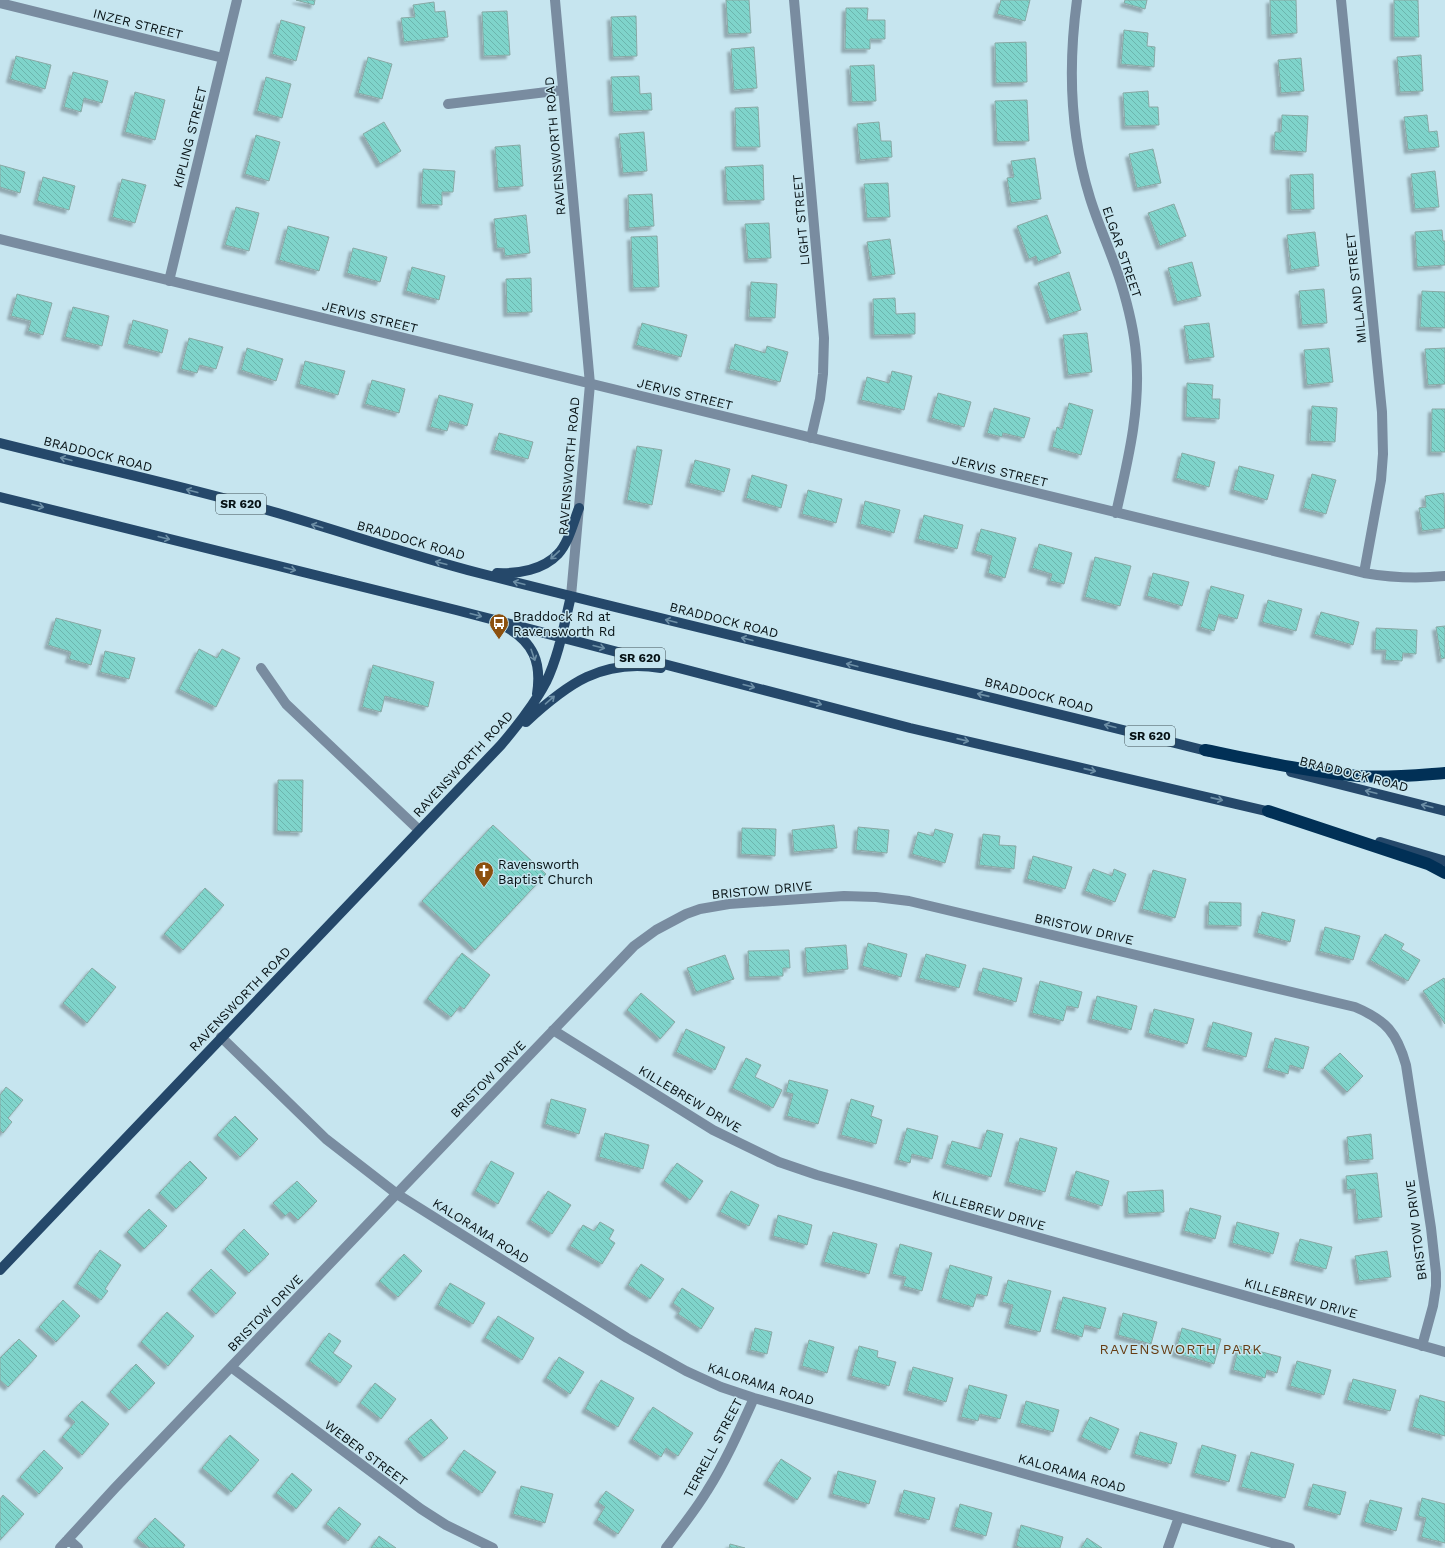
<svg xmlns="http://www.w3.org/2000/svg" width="1445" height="1548" font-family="'Work Sans',sans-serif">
<defs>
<pattern id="building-back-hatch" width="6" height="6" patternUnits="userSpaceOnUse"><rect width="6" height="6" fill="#7fd4cb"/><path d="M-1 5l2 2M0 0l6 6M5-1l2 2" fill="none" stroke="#6cb5ad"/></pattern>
<filter id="shadow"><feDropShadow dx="-3.5" dy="3.5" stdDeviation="1" flood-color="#0004"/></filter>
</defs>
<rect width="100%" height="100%" fill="#c6e5ef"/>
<path fill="url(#building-back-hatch)" stroke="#89a9a5" filter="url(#shadow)" d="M296,0H315L314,5Z
M726,0H749L751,33L728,34Z
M1001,0H1030L1025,21L997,14Z
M1125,0H1147L1145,9L1124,3Z
M1270,0H1296L1297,33L1271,35Z
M1394,0H1418L1419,37H1394Z
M434,2L435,12L445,11L448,37L404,42L401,18L415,17L413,5Z
M846,8H868L867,20H885V39H870V49H845Z
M507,11L510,55L484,56L482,12Z
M636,16L637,56L613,57L611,17Z
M281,20L305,27L296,61L272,54Z
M1124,30L1148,33L1147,46L1155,47L1154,67L1121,64Z
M1026,42L1027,82L996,83L995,43Z
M754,47L757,88L734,90L731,49Z
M1421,55L1423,91L1400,92L1397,57Z
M16,56L51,65L45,89L10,79Z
M368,57L392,64L382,99L358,93Z
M1301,58L1304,91L1281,93L1278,60Z
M874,65L876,101L852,102L850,66Z
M73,72L108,81L102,103L84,98L81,112L64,107Z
M639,76L640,94L651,93L652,110L613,112L611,77Z
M266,77L291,84L282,118L257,111Z
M1148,91L1149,107H1158L1159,125L1125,126L1123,93Z
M135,92L165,100L155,140L125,132Z
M1027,100L1029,141L997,142L995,101Z
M758,107L760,147H736L735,108Z
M1282,115L1308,116L1306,152L1274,150L1275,132H1281Z
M1427,115L1429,132L1437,131L1439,147L1408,150L1404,117Z
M384,122L401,151L380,164L363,134Z
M879,122L881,141H891L892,157L860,160L857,124Z
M644,132L647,171L623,173L619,134Z
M256,135L280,142L269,181L245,174Z
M520,145L523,186L498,188L495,147Z
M1153,149L1161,183L1137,188L1129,154Z
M1035,158L1041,199L1011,203L1007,178L1014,177L1011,161Z
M0,165L25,172L20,193L0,187Z
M763,165L764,200L727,201L725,167Z
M423,169L455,171L453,192H442V205L421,204Z
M1435,171L1439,207L1415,209L1411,174Z
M1313,174L1314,209L1291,210L1290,175Z
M43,177L75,186L69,210L37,201Z
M122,179L146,185L135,223L112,217Z
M888,183L890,217L867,218L864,184Z
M652,194L654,226L629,228L628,195Z
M1174,204L1186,236L1160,246L1148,213Z
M236,207L259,213L249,251L225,245Z
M526,215L530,253L505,256L504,248H497L494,219Z
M1047,215L1061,253L1038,262L1036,256L1029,259L1017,226Z
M769,223L771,258L748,259L745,224Z
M288,226L329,237L319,271L279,260Z
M1442,230L1443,241H1445V265L1417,267L1415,232Z
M1315,232L1319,266L1291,270L1287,235Z
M657,236L659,287L633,288L631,237Z
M890,239L895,274L872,277L867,242Z
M353,248L387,257L380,282L347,273Z
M1192,262L1201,296L1177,302L1168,268Z
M412,267L445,276L439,300L406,291Z
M1069,272L1081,310L1050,320L1038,283Z
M531,278L532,312L507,313L506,279Z
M751,282L777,284L775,318L749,317Z
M1324,289L1327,323L1302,325L1299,291Z
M1422,291L1445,292V328L1420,327Z
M17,294L52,303L43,335L28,331L31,321L11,316Z
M895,298L896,314L915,313V334L874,335L873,299Z
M73,307L109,316L102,346L65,337Z
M133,320L168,330L162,353L127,344Z
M642,323L687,335L681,357L636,345Z
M1209,323L1214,357L1189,360L1184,326Z
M1087,333L1092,372L1068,375L1063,335Z
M189,338L223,347L216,369L200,365L197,373L181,369Z
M735,344L765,353L767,346L788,352L780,382L729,369Z
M247,348L283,359L276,381L241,370Z
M1329,348L1333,382L1307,385L1304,350Z
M1445,348V384L1428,385L1425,349Z
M305,361L345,371L338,395L299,384Z
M892,371L912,376L904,410L861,400L867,377L889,383Z
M372,380L405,389L399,413L365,404Z
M1187,383L1213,385L1212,399H1220L1219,419L1186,417Z
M938,393L971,402L964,427L931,418Z
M439,395L473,404L467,426L450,421L447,431L430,427Z
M1069,403L1093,410L1081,455L1052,447L1057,427L1062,429Z
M1312,406L1337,408L1335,442L1310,441Z
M994,408L1030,418L1024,438L1003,433L1002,437L987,433Z
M1432,409H1445V452H1431Z
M499,433L533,442L528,459L494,450Z
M637,446L662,450L652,505L627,500Z
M1182,453L1215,462L1209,487L1176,478Z
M695,460L730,469L724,492L689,483Z
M1239,466L1274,475L1267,500L1233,490Z
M1312,474L1336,480L1326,514L1303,508Z
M752,475L787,485L781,508L746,498Z
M808,490L842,499L836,523L802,514Z
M1444,493L1445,528L1422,531L1419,508L1426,507L1425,496Z
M865,501L900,510L894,533L860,524Z
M924,515L963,525L957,549L918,539Z
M981,529L1016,538L1005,578L988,573L992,556L975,551Z
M1039,544L1072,553L1064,584L1050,581L1052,574L1032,568Z
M1095,557L1131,566L1120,606L1085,597Z
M1153,573L1189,582L1182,606L1147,596Z
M1211,586L1244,595L1237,619L1219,614L1214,631L1200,627Z
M1268,600L1302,609L1296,631L1262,622Z
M1321,612L1359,622L1353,645L1314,634Z
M56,618L101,630L91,665L69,659L71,652L48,645Z
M1445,626V658L1441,659L1436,627Z
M1376,628L1417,630L1416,654L1403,653L1402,661L1385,660L1386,650H1375Z
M199,649L217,658L222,649L240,658L216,707L179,689Z
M105,651L135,658L129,679L100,672Z
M373,665L434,682L428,707L385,696L381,712L362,707Z
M278,780H303L302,832L277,831Z
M493,825L546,874L475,950L422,901Z
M834,825L837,848L794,852L792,830Z
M858,827L889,830L887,853L856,850Z
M742,828L776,829L775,856L741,854Z
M935,829L953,834L945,863L912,854L918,832L933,836Z
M983,834L1000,836L999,845L1016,846L1014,869L979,865Z
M1033,856L1072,867L1065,889L1027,879Z
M1093,869L1112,876L1114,869L1126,874L1115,902L1085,891Z
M1153,870L1186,879L1175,918L1142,909Z
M205,888L224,905L183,950L164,934Z
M1209,902L1241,903V926L1208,925Z
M1262,912L1295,920L1290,942L1257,933Z
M1325,927L1360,936L1353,960L1319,951Z
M1385,934L1404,944L1401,949L1420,960L1408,981L1370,960Z
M868,943L907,954L901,977L862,966Z
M846,945L848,969L807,973L805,948Z
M789,950L790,968H783V976L749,977L748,951Z
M462,953L490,975L464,1009L460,1006L451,1017L427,999Z
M926,954L966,965L959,988L919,978Z
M725,955L734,979L696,992L687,968Z
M92,968L116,987L87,1023L63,1003Z
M983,968L1022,978L1016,1002L977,991Z
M1444,978L1445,980V1024L1423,991Z
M1040,981L1082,992L1078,1008L1067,1006L1063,1021L1032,1013Z
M641,993L675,1022L660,1039L627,1010Z
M1097,996L1137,1006L1131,1030L1091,1019Z
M1154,1009L1194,1019L1187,1044L1148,1033Z
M1213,1022L1252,1033L1246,1057L1206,1047Z
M686,1029L725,1047L715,1070L676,1052Z
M1275,1038L1309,1047L1303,1069L1290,1065L1288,1074L1267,1068Z
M1340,1053L1363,1076L1347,1092L1324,1068Z
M746,1058L761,1065L755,1077L782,1090L773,1108L732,1088Z
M789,1080L828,1090L818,1124L787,1116L793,1094L786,1092Z
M6,1087L23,1100L8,1118L12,1122L3,1133L0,1130V1095Z
M551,1099L586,1109L579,1134L545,1124Z
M851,1099L874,1106L871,1116L882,1120L876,1144L841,1135Z
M235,1116L258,1139L240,1157L217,1135Z
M907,1128L938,1136L932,1159L912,1154L910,1163L898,1160Z
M987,1130L1003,1134L991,1177L945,1164L952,1141L981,1149Z
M605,1133L649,1145L643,1169L599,1157Z
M1371,1134L1373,1159L1349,1161L1347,1137Z
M1020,1138L1057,1148L1045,1192L1008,1182Z
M190,1161L207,1178L176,1209L159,1193Z
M491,1161L514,1173L498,1204L475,1191Z
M677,1163L703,1181L690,1200L664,1181Z
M1076,1171L1109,1181L1102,1206L1069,1196Z
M1377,1173L1382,1217L1358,1220L1355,1189L1347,1190L1346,1176Z
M297,1181L317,1201L298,1220L290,1212L285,1216L273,1203Z
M1163,1190L1164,1212L1128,1214L1127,1192Z
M548,1191L571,1205L552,1234L530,1220Z
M731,1191L759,1205L749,1226L720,1212Z
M1190,1208L1221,1216L1215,1239L1184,1231Z
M149,1209L167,1226L144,1249L127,1232Z
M778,1215L812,1225L807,1245L773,1236Z
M600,1222L614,1230L609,1239L615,1243L602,1264L570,1246L583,1225L594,1231Z
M1237,1222L1279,1233L1273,1254L1232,1243Z
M244,1229L269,1254L249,1273L225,1249Z
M833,1232L877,1244L869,1274L824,1262Z
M1300,1239L1332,1247L1326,1269L1294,1261Z
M900,1244L932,1253L922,1291L903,1286L906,1277L892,1274Z
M100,1250L121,1265L105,1289L108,1291L101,1300L77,1284Z
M1387,1251L1391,1277L1359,1281L1355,1256Z
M404,1254L422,1271L398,1297L379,1281Z
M641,1264L664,1279L650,1299L628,1285Z
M950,1265L992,1277L987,1296L977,1294L973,1307L941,1298Z
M211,1269L236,1293L216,1314L191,1290Z
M1008,1280L1051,1291L1040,1332L1008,1324L1013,1305L1002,1302Z
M450,1283L485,1303L473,1324L438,1305Z
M682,1288L714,1308L701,1329L678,1314L681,1309L673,1303Z
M1063,1297L1106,1308L1100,1329L1085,1325L1082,1337L1055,1329Z
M63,1300L80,1316L56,1342L39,1327Z
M167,1312L194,1336L168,1366L141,1342Z
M1123,1313L1157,1322L1151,1344L1118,1335Z
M498,1316L534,1338L522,1360L485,1338Z
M755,1328L772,1332L767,1354L750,1350Z
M1182,1328L1221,1339L1214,1364L1175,1353Z
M329,1333L341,1341L333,1353L352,1366L340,1383L309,1361Z
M19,1339L37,1356L8,1387L0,1380V1358Z
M809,1340L834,1347L827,1373L802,1366Z
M859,1346L878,1351L877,1357L896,1362L889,1386L851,1376Z
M1239,1346L1281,1357L1277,1373L1267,1370L1265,1378L1233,1370Z
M559,1357L584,1372L570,1394L546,1378Z
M1297,1361L1331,1370L1324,1395L1290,1386Z
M136,1364L155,1383L129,1410L110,1392Z
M913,1367L953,1378L946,1402L907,1391Z
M1353,1379L1396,1390L1390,1411L1347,1400Z
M601,1380L634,1398L618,1427L585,1409Z
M375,1383L396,1399L381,1419L360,1403Z
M969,1385L1007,1395L1000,1419L980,1414L978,1421L961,1417Z
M1420,1395L1445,1402V1436L1412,1427Z
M82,1401L109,1424L82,1455L62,1437L75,1422L68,1416Z
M1026,1401L1059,1410L1053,1432L1020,1423Z
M653,1407L693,1433L678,1456L666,1448L661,1457L632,1439Z
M1090,1417L1119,1429L1110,1450L1081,1437Z
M431,1419L448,1438L424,1458L408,1439Z
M1140,1432L1177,1443L1171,1464L1134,1454Z
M230,1435L259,1460L231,1492L202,1468Z
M1202,1445L1236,1455L1229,1482L1194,1473Z
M44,1450L63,1468L39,1494L20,1477Z
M464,1450L496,1472L482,1493L450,1470Z
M1251,1452L1294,1464L1285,1498L1241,1487Z
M781,1459L811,1478L797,1500L767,1481Z
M838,1471L876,1481L869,1504L832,1494Z
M292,1473L312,1490L296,1509L276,1493Z
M1313,1484L1346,1492L1340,1515L1307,1506Z
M521,1486L553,1494L545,1523L513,1514Z
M904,1490L935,1498L929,1520L898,1512Z
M606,1491L634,1510L618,1534L597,1520L605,1507L598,1502Z
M3,1495L24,1514L0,1540V1499Z
M1422,1498L1445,1504V1543L1421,1537L1426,1518L1418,1516Z
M1370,1500L1402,1508L1396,1531L1364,1522Z
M960,1504L992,1513L986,1536L954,1527Z
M339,1507L361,1524L348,1541L326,1524Z
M155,1518L185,1545L183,1548H149L137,1538Z
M1021,1525L1063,1537L1060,1548H1022L1016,1546Z
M379,1536L396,1548H371Z
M1087,1538L1102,1548H1081Z
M730,1544L745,1548H729Z"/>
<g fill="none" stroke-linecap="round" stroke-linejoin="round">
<path stroke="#798ca0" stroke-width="10" d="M555,0L590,384L571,596
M794,0L824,338L823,374L820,399L811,438
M1077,0C1068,66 1070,134 1090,198C1099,227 1112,254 1121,283C1128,306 1134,330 1136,354C1141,408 1128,460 1116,513
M1341,0L1382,412L1383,454L1381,480L1364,573
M0,3L223,58
M448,104L563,90
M0,239L1364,573C1393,578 1416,579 1445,576
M169,281L237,0
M261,668L286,704L419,830
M553,1030L713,1130L779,1162L817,1175L1445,1352
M221,1037L326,1139L397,1194L627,1338L686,1371L721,1387L754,1398L1290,1548
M231,1367L421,1509L446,1525L493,1548
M68,1539L78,1548
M60,1548L115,1488L634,946L656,930L686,914L700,909L729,904L844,896L876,897L909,901L1355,1007C1386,1020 1397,1033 1406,1065L1431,1228L1436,1273V1286L1433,1306L1422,1346
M666,1548C680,1529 695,1511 707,1491C726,1461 740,1429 754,1398
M1168,1548L1179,1517"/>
<path stroke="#25486a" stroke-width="10" d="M0,443C91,466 184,486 274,512C343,532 410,555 479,573C722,635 967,690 1211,752
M0,497L456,610L910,728L1275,813
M497,573C518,574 543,570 558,554C569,542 573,523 579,508
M506,627C533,642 542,662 537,694
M526,722C567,684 602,658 661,668
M1291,772L1445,811
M1380,842L1445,861
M0,1270L501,745C518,725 534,705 546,682C559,655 564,625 571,596"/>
<path stroke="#013056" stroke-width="12" d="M1205,750C1256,760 1307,772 1359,776C1387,778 1417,775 1445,773
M1268,811L1428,864L1445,873"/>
</g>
<defs><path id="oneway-shaft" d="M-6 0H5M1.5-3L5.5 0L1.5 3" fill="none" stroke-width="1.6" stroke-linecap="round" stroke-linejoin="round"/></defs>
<g stroke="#6d8fa6">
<use href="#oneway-shaft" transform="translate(66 459) rotate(-166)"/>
<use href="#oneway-shaft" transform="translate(192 491) rotate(-165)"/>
<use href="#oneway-shaft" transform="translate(38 506) rotate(14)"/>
<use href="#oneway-shaft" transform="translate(317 526) rotate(-163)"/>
<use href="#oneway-shaft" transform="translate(164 538) rotate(14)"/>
<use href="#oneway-shaft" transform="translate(555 555) rotate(137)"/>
<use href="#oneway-shaft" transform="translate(441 563) rotate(-165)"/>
<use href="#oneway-shaft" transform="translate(290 569) rotate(14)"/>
<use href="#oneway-shaft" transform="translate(519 583) rotate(-166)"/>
<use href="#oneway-shaft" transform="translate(476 615) rotate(15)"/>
<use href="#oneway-shaft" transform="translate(671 621) rotate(-166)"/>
<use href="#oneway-shaft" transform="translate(747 639) rotate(-166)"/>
<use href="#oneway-shaft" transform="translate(599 647) rotate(14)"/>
<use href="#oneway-shaft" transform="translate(533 655) rotate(71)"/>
<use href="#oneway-shaft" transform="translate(852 665) rotate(-166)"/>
<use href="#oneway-shaft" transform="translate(749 686) rotate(15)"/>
<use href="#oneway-shaft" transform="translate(983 695) rotate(-167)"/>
<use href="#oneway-shaft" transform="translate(550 700) rotate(-41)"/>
<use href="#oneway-shaft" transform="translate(816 703) rotate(15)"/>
<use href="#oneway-shaft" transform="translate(1110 726) rotate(-166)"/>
<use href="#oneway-shaft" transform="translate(963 740) rotate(13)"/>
<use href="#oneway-shaft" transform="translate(1090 770) rotate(13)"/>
<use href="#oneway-shaft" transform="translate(1371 792) rotate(-166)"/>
<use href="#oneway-shaft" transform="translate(1217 799) rotate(13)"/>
<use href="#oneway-shaft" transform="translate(1427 806) rotate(-166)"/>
</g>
<defs>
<symbol id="bus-pin" viewBox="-11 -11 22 30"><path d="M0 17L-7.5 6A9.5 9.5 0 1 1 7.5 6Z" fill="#8c500e" stroke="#c6e5ef"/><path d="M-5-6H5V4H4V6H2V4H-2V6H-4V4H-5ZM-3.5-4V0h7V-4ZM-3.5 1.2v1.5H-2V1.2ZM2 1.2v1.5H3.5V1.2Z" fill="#fff"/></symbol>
<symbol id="church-pin" viewBox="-11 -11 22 30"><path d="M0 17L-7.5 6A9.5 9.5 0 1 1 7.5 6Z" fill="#8c500e" stroke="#c6e5ef"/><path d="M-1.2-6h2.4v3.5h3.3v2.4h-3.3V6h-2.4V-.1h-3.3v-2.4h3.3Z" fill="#fff"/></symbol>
</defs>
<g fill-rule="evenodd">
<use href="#bus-pin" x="488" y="612" width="22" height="30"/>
<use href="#church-pin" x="473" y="860" width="22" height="30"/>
</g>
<g text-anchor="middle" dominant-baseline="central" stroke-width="3" stroke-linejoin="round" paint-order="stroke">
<g fill="#c6e5ef" stroke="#405156" stroke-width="1">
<rect x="216" y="494" width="50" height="20" rx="3"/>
<rect x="615" y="648" width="50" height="20" rx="3"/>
<rect x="1125" y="726" width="50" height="20" rx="3"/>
</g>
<g font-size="12" font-weight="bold" fill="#061114">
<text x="241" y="504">SR 620</text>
<text x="640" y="658">SR 620</text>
<text x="1150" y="736">SR 620</text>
</g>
<g font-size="13" fill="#061114" stroke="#c6e5ef">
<text transform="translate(138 24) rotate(14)">INZER STREET</text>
<text transform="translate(190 137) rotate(-76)">KIPLING STREET</text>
<text transform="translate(555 146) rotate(-95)">RAVENSWORTH ROAD</text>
<text transform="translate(801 220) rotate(-95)">LIGHT STREET</text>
<text transform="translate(1122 252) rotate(71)">ELGAR STREET</text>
<text transform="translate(1356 288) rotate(-96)">MILLAND STREET</text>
<text transform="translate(370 317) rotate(14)">JERVIS STREET</text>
<text transform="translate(685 394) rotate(14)">JERVIS STREET</text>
<text transform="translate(98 454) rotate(14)">BRADDOCK ROAD</text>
<text transform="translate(569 466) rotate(-85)">RAVENSWORTH ROAD</text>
<text transform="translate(1000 471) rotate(14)">JERVIS STREET</text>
<text transform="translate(411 540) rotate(16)">BRADDOCK ROAD</text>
<text transform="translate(724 620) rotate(14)">BRADDOCK ROAD</text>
<text transform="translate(1039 695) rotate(14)">BRADDOCK ROAD</text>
<text transform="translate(463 764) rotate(-47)">RAVENSWORTH ROAD</text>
<text transform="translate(1354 774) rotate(14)">BRADDOCK ROAD</text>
<text transform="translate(762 890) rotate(-5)">BRISTOW DRIVE</text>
<text transform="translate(1084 929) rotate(13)">BRISTOW DRIVE</text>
<text transform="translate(240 999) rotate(-46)">RAVENSWORTH ROAD</text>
<text transform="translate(488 1079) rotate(-46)">BRISTOW DRIVE</text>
<text transform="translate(690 1099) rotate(31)">KILLEBREW DRIVE</text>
<text transform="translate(989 1210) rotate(16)">KILLEBREW DRIVE</text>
<text transform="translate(1416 1230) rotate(-97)">BRISTOW DRIVE</text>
<text transform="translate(481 1231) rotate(32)">KALORAMA ROAD</text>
<text transform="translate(1301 1298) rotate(16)">KILLEBREW DRIVE</text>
<text transform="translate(265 1313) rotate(-46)">BRISTOW DRIVE</text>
<text transform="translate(761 1384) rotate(18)">KALORAMA ROAD</text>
<text transform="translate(713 1448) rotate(-62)">TERRELL STREET</text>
<text transform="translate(366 1453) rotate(37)">WEBER STREET</text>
<text transform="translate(1072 1473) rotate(16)">KALORAMA ROAD</text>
</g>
<g font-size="13" fill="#061114" stroke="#c6e5ef" text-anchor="start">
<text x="513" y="616">Braddock Rd at<tspan x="513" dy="15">Ravensworth Rd</tspan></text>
<text x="498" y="864">Ravensworth<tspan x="498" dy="15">Baptist Church</tspan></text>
</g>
<g font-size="14" letter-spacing="1" fill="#663c13" stroke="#c6e5ef">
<text x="1181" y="1349">RAVENSWORTH PARK</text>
</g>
</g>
</svg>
